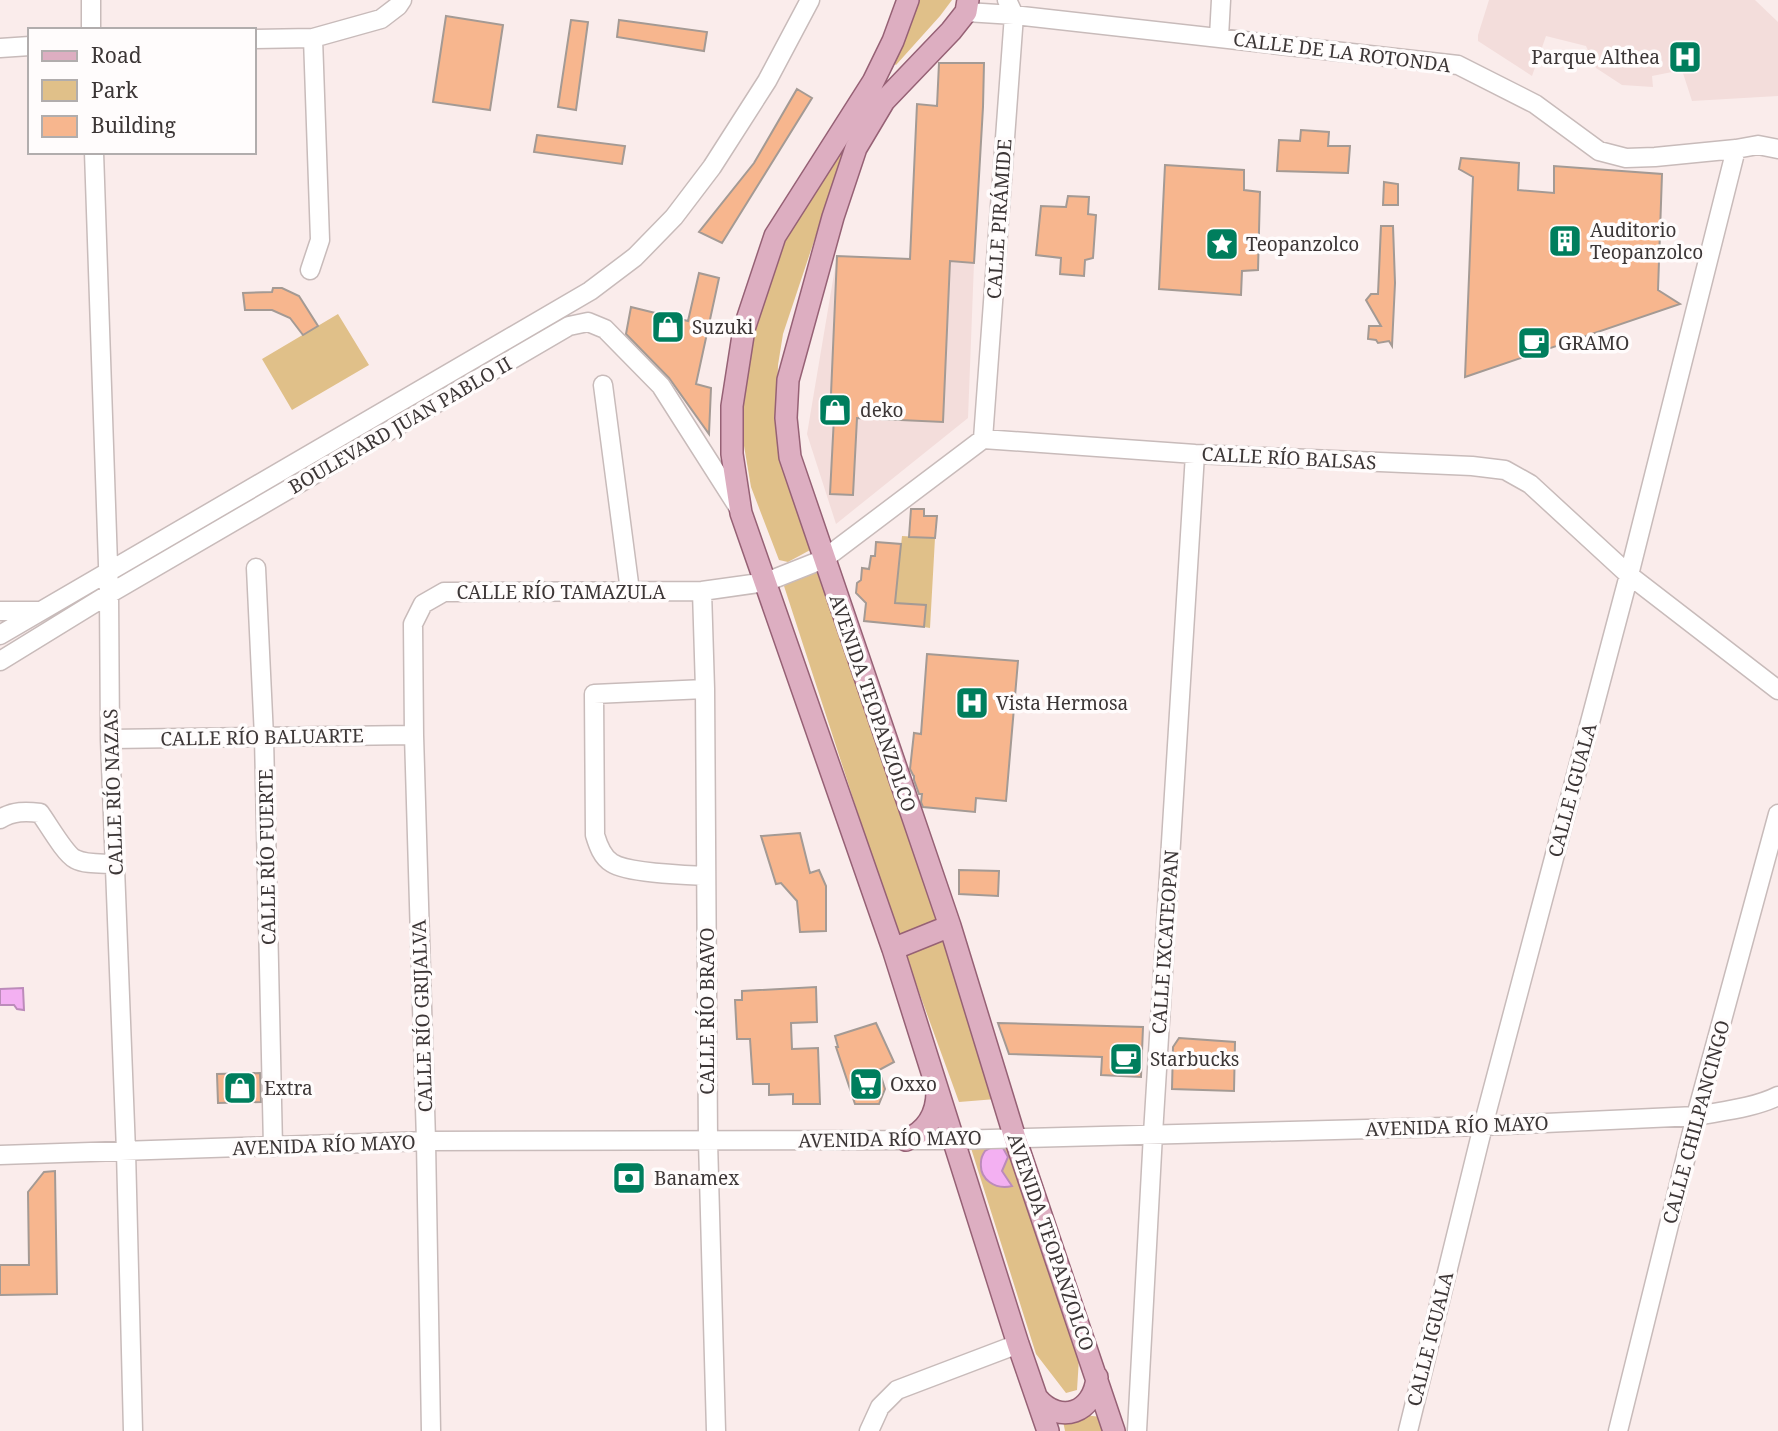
<svg xmlns="http://www.w3.org/2000/svg" width="1778" height="1431" font-family="'Noto Serif',serif">
<rect width="100%" height="100%" fill="#faeceb"/>
<path fill="#f3dddb" d="M1489,0H1755L1778,22V96L1692,101L1682,70L1652,76L1653,87L1622,85L1596,68L1586,46L1546,36L1532,76L1478,41V35Z
M837,256L974,263L968,418L836,524L807,434Z"/>
<path fill="#e0c089" d="M917,0H952L940,16L896,65L891,62Z
M853,124L783,334L778,365L777,402L812,549L788,562L779,560L751,487L742,434V397L750,345L782,235Z
M338,314L369,365L292,410L262,359Z
M902,536L935,538L930,628L924,627L926,605L895,603Z
M822,566L996,1099L959,1102L891,915L784,586Z
M1010,1143L1079,1358L1077,1390L1066,1393L1036,1354L970,1145Z
M1084,1415L1101,1417L1107,1431H1065L1063,1421Z"/>
<path fill="#f3b0f2" stroke="#bc8bba" stroke-width="2" d="M23,988L24,1010L17,1009L14,1005H0V989Z
M994,1146L1003,1148L1008,1157L1002,1171L1012,1186C996,1190 979,1180 981,1162C981,1158 983,1154 985,1151Z"/>
<path fill="#f7b68e" stroke="#a49a94" stroke-width="2" d="M446,16L503,25L490,110L433,102Z
M571,20L588,22L576,110L558,107Z
M619,20L707,32L704,51L617,37Z
M939,63H984L983,107L974,263L950,261L943,422L857,418L853,495L830,494L834,417H830L837,256L910,259L917,104L937,106Z
M797,89L812,98L722,243L699,232L754,163Z
M1301,130L1329,132L1328,146H1350L1348,173L1277,171L1279,140L1300,141Z
M537,135L625,146L622,164L534,152Z
M1461,158L1519,163L1518,190L1554,193V166L1662,174L1658,290L1680,304L1465,377L1473,177L1459,169Z
M1165,165L1244,170V190L1260,192L1258,270L1242,271L1241,295L1159,289Z
M1384,182L1398,184V205H1383Z
M1068,196L1089,197L1088,214L1096,215L1093,258L1085,260L1084,276L1060,274L1061,258L1036,255L1041,206L1066,207Z
M1381,226H1393L1395,283L1392,346L1389,341L1378,343L1376,340L1368,339L1369,326H1381L1366,300L1371,294H1378Z
M699,273L719,278L696,384L711,388L709,434L669,378L626,334L631,307L688,321Z
M273,288H282L299,296L318,326L303,335L290,318L272,310H245L243,293L272,292Z
M911,509H924V516H937L935,538L909,537Z
M876,542L901,544L895,603L926,605L924,627L864,621L866,603L856,593L857,583L861,580L862,568L869,569L871,556H875Z
M927,654L1018,661L1006,801L976,798L975,812L923,807L921,802L922,794H919L914,780V776L913,775L910,769L914,733L921,734Z
M800,833L810,873L819,870L826,886V931L800,932L797,901L781,883L776,884L761,836Z
M959,870L999,871L998,896L959,894Z
M816,987L817,1022L791,1023L792,1049L818,1048L820,1104H793V1094L769,1095V1084H753L750,1039H737L735,1000H742V991Z
M876,1023L894,1062L879,1070L885,1089L879,1104H855L836,1047H838L835,1036Z
M998,1023L1143,1027L1141,1077L1101,1075L1102,1057L1009,1054Z
M1179,1038L1235,1042L1234,1091L1172,1089L1173,1047Z
M260,1073L261,1102L218,1103L217,1074Z
M55,1171L57,1294L0,1295V1265H29L28,1192L44,1172Z"/>
<g fill="none" stroke-linecap="round" stroke-linejoin="round">
<defs>
<path id="minor" d="M966,12L1014,15L1458,65L1535,104L1599,151L1626,158L1655,157L1736,149L1758,145L1778,149
M91,30V0
M1219,37L1221,0
M254,39L313,38L381,19L398,6L402,0
M0,48L30,46
M94,152L109,594L110,739L126,1151L133,1431
M310,270L320,240L313,38
M603,385L630,591
M983,439L1014,15L1007,0
M256,568L264,737L273,1147
M702,591L705,689L708,1141L716,1431
M0,611H39
M0,635L590,291L635,257L674,217L712,167L767,81L810,0
M0,661L109,594L569,326L588,322L605,329L661,386L740,510
M705,689L594,694L595,835C598,845 602,857 612,863C627,873 685,875 706,876
M110,739L414,735
M0,819C13,811 26,811 40,813C48,824 65,854 75,859C86,865 103,863 115,864
M0,1155L426,1141L953,1140L1483,1126L1696,1116C1722,1111 1754,1108 1778,1096
M431,1431L426,1141L414,735L413,624L423,604L444,592L702,591L766,582L824,559L983,439L1195,454L1472,466L1505,470L1530,484L1629,575L1778,690
M869,1431L880,1407L897,1390L1018,1344
M1137,1431L1153,1134L1195,454
M1408,1431L1483,1126L1629,575L1736,149
M1618,1431L1696,1116L1778,814"/>
<path id="major" d="M908,0L893,41L873,82L775,236L744,329L732,406V454L741,513L893,949L1018,1344L1048,1431
M968,0L966,12L951,31L884,101L856,148L833,217L788,380L786,418L790,457L950,926L1015,1138L1114,1431
M893,949L950,926
M906,1140C927,1131 937,1115 937,1092
M1037,1398C1060,1425 1094,1413 1097,1377"/>
</defs>
<use href="#minor" stroke="#c8bbba" stroke-width="21"/>
<use href="#major" stroke="#966175" stroke-width="24"/>
<use href="#minor" stroke="#fff" stroke-width="18"/>
<use href="#major" stroke="#ddaec1" stroke-width="21"/>
</g>
<defs>
<symbol id="hospital-square" viewBox="-11 -11 22 22"><rect x="-9" y="-9" width="18" height="18" rx="4" fill="#007e5d" stroke="#fffcfc"/><path d="M-5-5h3v3.5h4V-5h3V5h-3V1.5h-4V5h-3Z" fill="#fff"/></symbol>
<symbol id="building-square" viewBox="-11 -11 22 22"><rect x="-9" y="-9" width="18" height="18" rx="4" fill="#007e5d" stroke="#fffcfc"/><path d="M-4-6H4V6H1V3H-1V6H-4ZM-2.5-4.3h1.7v1.8h-1.7ZM.8-4.3h1.7v1.8H.8ZM-2.5-1h1.7V.8h-1.7ZM.8-1h1.7V.8H.8Z" fill="#fff"/></symbol>
<symbol id="sight-square" viewBox="-11 -11 22 22"><rect x="-9" y="-9" width="18" height="18" rx="4" fill="#007e5d" stroke="#fffcfc"/><path d="M0-6L1.8-2.2L6-1.7L2.9 1.2L3.7 5.4L0 3.3L-3.7 5.4L-2.9 1.2L-6-1.7L-1.8-2.2Z" fill="#fff"/></symbol>
<symbol id="shop-square" viewBox="-11 -11 22 22"><rect x="-9" y="-9" width="18" height="18" rx="4" fill="#007e5d" stroke="#fffcfc"/><path d="M-5-2.5h2.3a2.7 3.5 0 0 1 5.4 0H5L5.5 6h-11ZM-1.5-2.5h3a1.5 2.3 0 0 0-3 0Z" fill="#fff"/></symbol>
<symbol id="cafe-square" viewBox="-11 -11 22 22"><rect x="-9" y="-9" width="18" height="18" rx="4" fill="#007e5d" stroke="#fffcfc"/><path d="M-5.5-4.5H6V0H3Q3 3.5 0 3.5H-2.5Q-5.5 3.5-5.5 0ZM3-3.2v2h1.7v-2ZM-6 4.5H4V6H-6Z" fill="#fff"/></symbol>
<symbol id="supermarket-square" viewBox="-11 -11 22 22"><rect x="-9" y="-9" width="18" height="18" rx="4" fill="#007e5d" stroke="#fffcfc"/><path d="M-6-5.5h2.5l.6 2H6L4.5 2H-2.5L-4.4-4H-6ZM-1.5 3.2a1.3 1.3 0 1 0 .1 0ZM3 3.2a1.3 1.3 0 1 0 .1 0Z" fill="#fff"/></symbol>
<symbol id="bank-square" viewBox="-11 -11 22 22"><rect x="-9" y="-9" width="18" height="18" rx="4" fill="#007e5d" stroke="#fffcfc"/><path d="M-6-4H6V4H-6ZM0-2.3a2.3 2.3 0 1 0 0 4.6a2.3 2.3 0 1 0 0-4.6Z" fill="#fff"/></symbol>
</defs>
<g fill-rule="evenodd">
<use href="#hospital-square" x="1666" y="38" width="38" height="38"/>
<use href="#building-square" x="1546" y="222" width="38" height="38"/>
<use href="#sight-square" x="1203" y="225" width="38" height="38"/>
<use href="#shop-square" x="649" y="308" width="38" height="38"/>
<use href="#cafe-square" x="1515" y="324" width="38" height="38"/>
<use href="#shop-square" x="816" y="391" width="38" height="38"/>
<use href="#hospital-square" x="953" y="684" width="38" height="38"/>
<use href="#cafe-square" x="1107" y="1040" width="38" height="38"/>
<use href="#supermarket-square" x="847" y="1065" width="38" height="38"/>
<use href="#shop-square" x="221" y="1069" width="38" height="38"/>
<use href="#bank-square" x="610" y="1159" width="38" height="38"/>
</g>
<g text-anchor="middle" dominant-baseline="central" stroke-width="7" stroke-linejoin="round" paint-order="stroke">
<g font-size="19" fill="#3c3636" stroke="#fffcfc">
<text transform="translate(1342 52) rotate(7)">CALLE DE LA ROTONDA</text>
<text transform="translate(999 219) rotate(-86)">CALLE PIRÁMIDE</text>
<text transform="translate(400 425) rotate(-30)">BOULEVARD JUAN PABLO II</text>
<text transform="translate(1289 458) rotate(3)">CALLE RÍO BALSAS</text>
<text x="561" y="592">CALLE RÍO TAMAZULA</text>
<text transform="translate(873 703) rotate(71)">AVENIDA TEOPANZOLCO</text>
<text transform="translate(262 737) rotate(-1)">CALLE RÍO BALUARTE</text>
<text transform="translate(1572 790) rotate(-75)">CALLE IGUALA</text>
<text transform="translate(113 792) rotate(-92)">CALLE RÍO NAZAS</text>
<text transform="translate(267 857) rotate(-91)">CALLE RÍO FUERTE</text>
<text transform="translate(1165 942) rotate(-86)">CALLE IXCATEOPAN</text>
<text transform="translate(707 1011) rotate(-90)">CALLE RÍO BRAVO</text>
<text transform="translate(422 1016) rotate(-92)">CALLE RÍO GRIJALVA</text>
<text transform="translate(1696 1122) rotate(-75)">CALLE CHILPANCINGO</text>
<text transform="translate(1457 1126) rotate(-2)">AVENIDA RÍO MAYO</text>
<text transform="translate(890 1139) rotate(-1)">AVENIDA RÍO MAYO</text>
<text transform="translate(324 1145) rotate(-2)">AVENIDA RÍO MAYO</text>
<text transform="translate(1051 1242) rotate(71)">AVENIDA TEOPANZOLCO</text>
<text transform="translate(1430 1339) rotate(-76)">CALLE IGUALA</text>
</g>
<g font-size="19" fill="#3c3636" stroke="#fffcfc" text-anchor="start">
<text x="1660" y="57" text-anchor="end">Parque Althea</text>
<text x="1590" y="230">Auditorio<tspan x="1590" dy="22">Teopanzolco</tspan></text>
<text x="1246" y="244">Teopanzolco</text>
<text x="692" y="327">Suzuki</text>
<text x="1558" y="343">GRAMO</text>
<text x="860" y="410">deko</text>
<text x="996" y="703">Vista Hermosa</text>
<text x="1150" y="1059">Starbucks</text>
<text x="890" y="1084">Oxxo</text>
<text x="264" y="1088">Extra</text>
<text x="654" y="1178">Banamex</text>
</g>
</g>
<rect x="28" y="28" width="228" height="126" fill="#fffcfc" stroke="#b1adad" stroke-width="2"/>
<rect x="42" y="51" width="35" height="10" fill="#ddaec1" stroke="#b1adad" stroke-width="2"/>
<text x="91" y="63" font-size="21" fill="#3c3636">Road</text>
<rect x="42" y="80" width="35" height="21" fill="#e0c089" stroke="#b1adad" stroke-width="2"/>
<text x="91" y="98" font-size="21" fill="#3c3636">Park</text>
<rect x="42" y="116" width="35" height="21" fill="#f7b68e" stroke="#b1adad" stroke-width="2"/>
<text x="91" y="133" font-size="21" fill="#3c3636">Building</text>
</svg>
